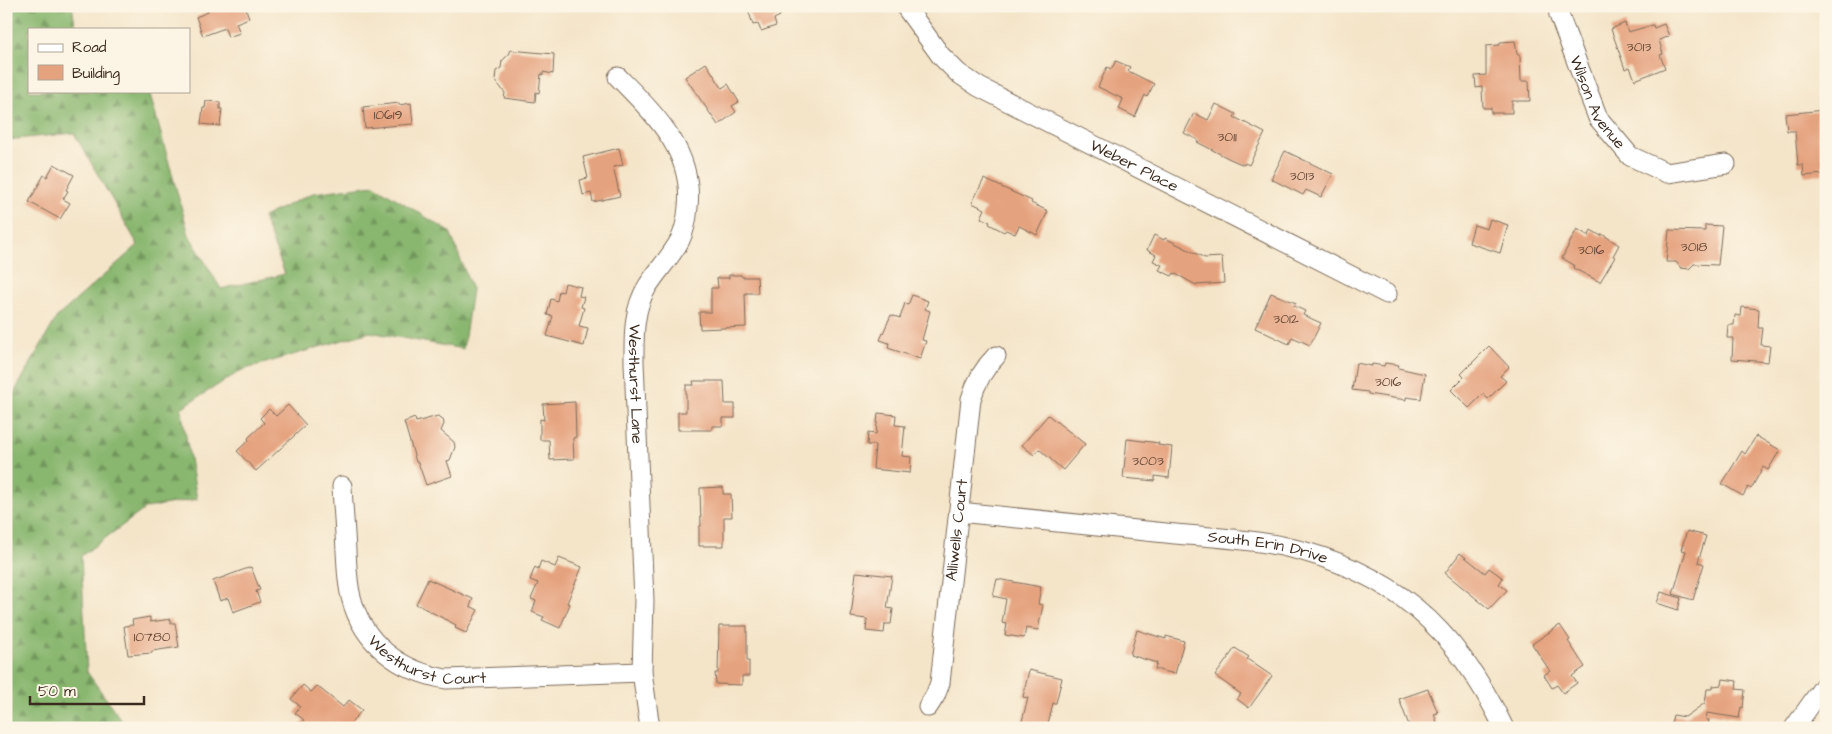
<svg xmlns="http://www.w3.org/2000/svg" width="1832" height="734" font-family="'Architects Daughter',sans-serif">
<defs>
<pattern id="forest-firs" width="22" height="20" patternUnits="userSpaceOnUse" patternTransform="scale(1.25)"><rect width="22" height="20" fill="#89b76f"/><path d="M5 1l3.5 6h-7zM16 11l3.5 6h-7z" fill="#71955b"/></pattern>
</defs>
<rect width="100%" height="100%" fill="#fcf5e5"/>
<filter id="ink" filterUnits="userSpaceOnUse"><feTurbulence type="fractalNoise" baseFrequency=".02" numOctaves="2"/><feDisplacementMap in="SourceGraphic" scale="10" xChannelSelector="R" yChannelSelector="G"/><feConvolveMatrix kernelMatrix="1 2 1 2 8 2 1 2 1" color-interpolation-filters="sRGB"/></filter>
<filter id="wash" filterUnits="userSpaceOnUse"><feTurbulence type="fractalNoise" baseFrequency=".0096" numOctaves="4" result="noise"/><feDisplacementMap in="SourceGraphic" scale="20" xChannelSelector="R" yChannelSelector="G"/><feGaussianBlur stdDeviation="1.12" result="paint"/><feColorMatrix in="noise" values="0 0 0 0 0 0 0 0 0 0 0 0 0 0 0 0 0 1.4 0 .05"/><feComposite in="paint" operator="in"/></filter>
<g filter="url(#wash)">
<rect width="100%" height="100%" fill="#f4e5c9"/>
<path fill="url(#forest-firs)" stroke="#627046" d="M6,6H72L76,29H29V91H149L189,235L221,289L285,274L263,217L313,193L374,185L450,232L472,290L463,349L370,332L242,370L181,408L197,499L146,508L81,556L87,672L124,724L128,728H6V407L57,317L138,245L74,133L6,140Z"/>
<g id="blocks">
<path fill="#e5a27e" d="M216,6H245L249,18L236,23L240,33L228,37L225,28L203,36L196,17L208,12L207,10Z
M747,6H776L780,16L774,19L776,26L761,31L758,24L753,25Z
M1625,23L1628,32L1653,25L1654,28L1664,24L1669,36L1659,40L1663,54L1660,55L1665,68L1635,80L1630,67L1625,69L1611,29Z
M1515,41L1517,54L1520,56L1521,81H1529L1530,101H1512V113H1491V108H1483L1482,87L1476,88L1475,76L1486,75V46L1500,45V42Z
M510,50L554,54L553,74L543,72V75L541,74L539,93L536,92L535,102L504,98L505,93L495,80L496,71L501,68L502,61L510,53Z
M1116,61L1130,67L1128,71L1154,84L1147,97L1145,95L1135,117L1119,109L1123,99L1098,87L1107,67L1111,69Z
M706,63L722,88L728,84L739,102L732,106L736,112L718,125L685,77Z
M206,101L220,102V109H222L220,126L201,124L203,108H205Z
M399,103V105L411,103L413,124L365,128L363,107Z
M1216,104L1236,114L1234,117L1265,133L1249,165L1245,163L1244,165L1230,159L1197,142L1198,140L1184,133L1194,113L1208,120Z
M1824,110V113L1826,112V163L1822,164L1823,174L1804,176L1803,165H1798L1795,131H1787L1785,114Z
M619,148L623,165L613,167L620,196L593,202L591,193L583,195L580,180L588,178L583,157Z
M1285,151L1333,174L1321,197L1306,190L1303,195L1271,179Z
M54,164L74,175L66,190L68,191L63,199L70,203L60,219L29,202L44,175L47,177Z
M984,179L1032,201L1031,203L1048,211L1037,235L1019,226L1015,234L1006,230L1004,232L989,224L990,222L981,218L985,209L972,203Z
M1490,219L1508,225L1500,253L1469,243L1474,225L1487,229Z
M1705,225L1722,226L1718,265L1694,264L1689,269L1681,268L1676,262H1666L1669,230L1705,231Z
M1577,229L1589,236L1591,230L1601,236L1602,234L1619,245L1613,256L1615,257L1600,282L1573,268L1574,265L1562,258Z
M1154,235L1164,240L1165,238L1205,258L1222,257L1224,283L1196,285L1174,273L1172,276L1159,270L1162,265L1153,261L1156,255L1147,250Z
M729,275H741L742,277H757L758,293H745L746,327L700,329L699,312H711V288H718L717,278H729Z
M565,283L581,287L579,296L584,297L581,307L584,308L579,326L588,328L584,346L547,336L553,316L547,315L551,299L557,301L559,291L563,292Z
M1271,293L1296,303L1294,306L1305,311L1303,315L1321,323L1310,345L1292,337L1289,344L1255,328Z
M912,295L928,301L925,309L930,311L922,340L926,341L920,359L888,348L889,343L880,340L891,315L900,318L905,303L908,305Z
M1742,307L1759,309L1758,328H1763L1761,345L1770,346L1768,362L1732,359L1733,338H1727L1728,325H1734L1735,315L1741,316Z
M1489,346L1509,367L1500,376L1506,381L1488,399L1483,394L1469,408L1451,390L1464,377L1461,374Z
M1356,363L1372,366V364L1384,366L1385,363L1399,365L1398,368L1425,374L1421,399L1406,397V400L1368,394V392L1352,390Z
M693,381H724L725,404H735V418H723V426H712V430H678V412H686V385H694Z
M575,402L576,437L573,438L574,459L550,460L549,440H540V419L544,420L543,404Z
M288,405L306,425L256,471L237,451L249,440L248,438L264,423L260,418L269,409L276,416Z
M878,413L896,415L895,425L905,426L902,456L911,457L910,473L873,469L875,445H867L868,433L876,434Z
M1048,415L1085,444L1063,470L1039,449L1034,455L1022,445Z
M438,416L443,419L444,424L441,431L454,442L455,447L450,460L447,461L452,476L426,485L418,462H416L404,422L415,418L416,422Z
M1756,436L1780,450L1768,470L1763,467L1751,489L1748,487L1743,496L1722,484L1742,451L1745,454Z
M1127,439L1159,443L1158,445L1172,447L1169,478L1155,476V481L1123,478Z
M723,487V494H731L732,517H724V546H699V527L701,526L700,488Z
M1687,531L1706,536L1698,562L1704,564L1693,600L1673,594L1686,551L1681,550Z
M1460,553L1485,573L1489,568L1503,578L1499,584L1507,590L1489,609L1445,573Z
M559,558L582,567L567,603L570,604L560,628L542,620L544,617L532,612L536,601L531,599L538,583L530,580L535,567L538,569L541,561L555,567Z
M251,567L260,590L256,591L260,602L233,612L228,598L220,601L213,581Z
M856,572L892,576L887,608L893,609L891,624H885L884,633L866,631L867,619L851,617Z
M428,579L473,599L470,606L478,610L466,633L455,628L456,625L416,604Z
M997,579L1041,587L1038,604L1043,605L1038,630L1026,628L1024,638L1005,635L1007,624L1002,623L1006,599L993,596Z
M1661,592L1681,598L1678,610L1657,603Z
M150,617V622L171,619V623H175L179,647L152,651V653L128,655L124,626L133,625L132,620Z
M1560,625L1570,640L1568,641L1585,667L1572,676L1577,683L1563,693L1557,685L1552,688L1544,675L1550,671L1532,644Z
M719,626H747V661H749V676H742V685L716,684L715,673H718Z
M1137,630L1166,639V636L1184,641L1175,674L1155,669L1157,663L1130,655Z
M1235,648L1249,657L1247,659L1272,676L1249,708L1237,699L1241,694L1215,676Z
M1029,670L1062,678L1056,703H1053L1047,728H1031L1021,725L1028,698L1023,697Z
M1723,679L1737,681L1736,689L1745,690L1743,708L1741,707L1739,718L1707,713L1706,720H1709L1708,728H1670L1673,715L1685,717L1705,703L1707,689H1713V686L1722,685Z
M303,685L311,692L317,686L343,707L349,700L362,710L347,728H298L304,720L295,713L300,706L291,699Z
M1428,689L1438,713L1434,714L1439,728H1410L1399,699Z"/>
</g>
</g>
<g filter="url(#ink)">
<use href="#blocks" fill-opacity="0" stroke="#7c6b5a" stroke-width="1"/>
<g fill="none" stroke-linecap="round" stroke-linejoin="round">
<defs>
<g id="minor">
<path id="s1" d="M905,6L941,56L958,73L979,87L1387,294"/>
<path id="s2" d="M1558,6L1559,15L1598,118L1630,156L1667,173L1726,164"/>
<path id="s3" d="M618,77C654,114 694,151 688,207C687,218 685,230 680,240C671,257 657,271 647,287C633,310 634,336 634,362L644,601L642,672L650,728"/>
<path id="s4" d="M342,486C343,508 345,530 346,551C347,566 347,582 351,597C363,644 400,671 446,679L642,672"/>
<path id="s5" d="M959,512C1028,519 1097,526 1166,533C1204,537 1244,538 1282,546C1392,570 1456,628 1504,728"/>
<path id="s6" d="M928,707L935,696L940,683L971,399C976,382 983,369 996,356"/>
<path d="M1794,728L1826,683"/>
</g>
</defs>
<use href="#minor" stroke="#7c6b5a" stroke-width="21"/>
<use href="#minor" stroke="#fff" stroke-width="19"/>
</g>
</g>
<g text-anchor="middle" dominant-baseline="central" stroke-width="4" stroke-linejoin="round" paint-order="stroke">
<g font-size="14" fill="#664836">
<text x="1639" y="47">3013</text>
<text x="388" y="115">10619</text>
<text x="1227" y="137">3011</text>
<text x="1302" y="176">3013</text>
<text x="1694" y="247">3018</text>
<text x="1591" y="250">3016</text>
<text x="1286" y="319">3012</text>
<text x="1388" y="382">3016</text>
<text x="1148" y="461">3003</text>
<text x="152" y="637">10780</text>
</g>
<g font-size="16" fill="#3b2a1e" stroke="#fcf5e5">
<text stroke="none"><textPath href="#s2" startOffset="105">Wilson Avenue</textPath></text>
<text stroke="none"><textPath href="#s1" startOffset="285">Weber Place</textPath></text>
<text stroke="none"><textPath href="#s3" startOffset="344">Westhurst Lane</textPath></text>
<text stroke="none"><textPath href="#s6" startOffset="181">Alliwells Court</textPath></text>
<text stroke="none"><textPath href="#s5" startOffset="311">South Erin Drive</textPath></text>
<text stroke="none"><textPath href="#s4" startOffset="221">Westhurst Court</textPath></text>
</g>
</g>
<rect width="1832" height="734" fill="none" stroke="#fcf5e5" stroke-width="25"/>
<rect x="28" y="28" width="162" height="65" fill="#fcf5e5" stroke="#afa495"/>
<rect x="38" y="44" width="25" height="8" fill="#ffffff" stroke="#afa495"/>
<text x="72" y="52" font-size="15" fill="#3b2a1e">Road</text>
<rect x="38" y="65" width="25" height="15" fill="#e5a27e" stroke="#afa495"/>
<text x="72" y="78" font-size="15" fill="#3b2a1e">Building</text>
<path d="M30 696v8h114v-8" fill="none" stroke="#3b2a1e" stroke-width="2.5"/>
<text x="38" y="696" font-size="15" fill="#3b2a1e" stroke="#fcf5e5" stroke-width="4" paint-order="stroke">50 m</text>
</svg>
